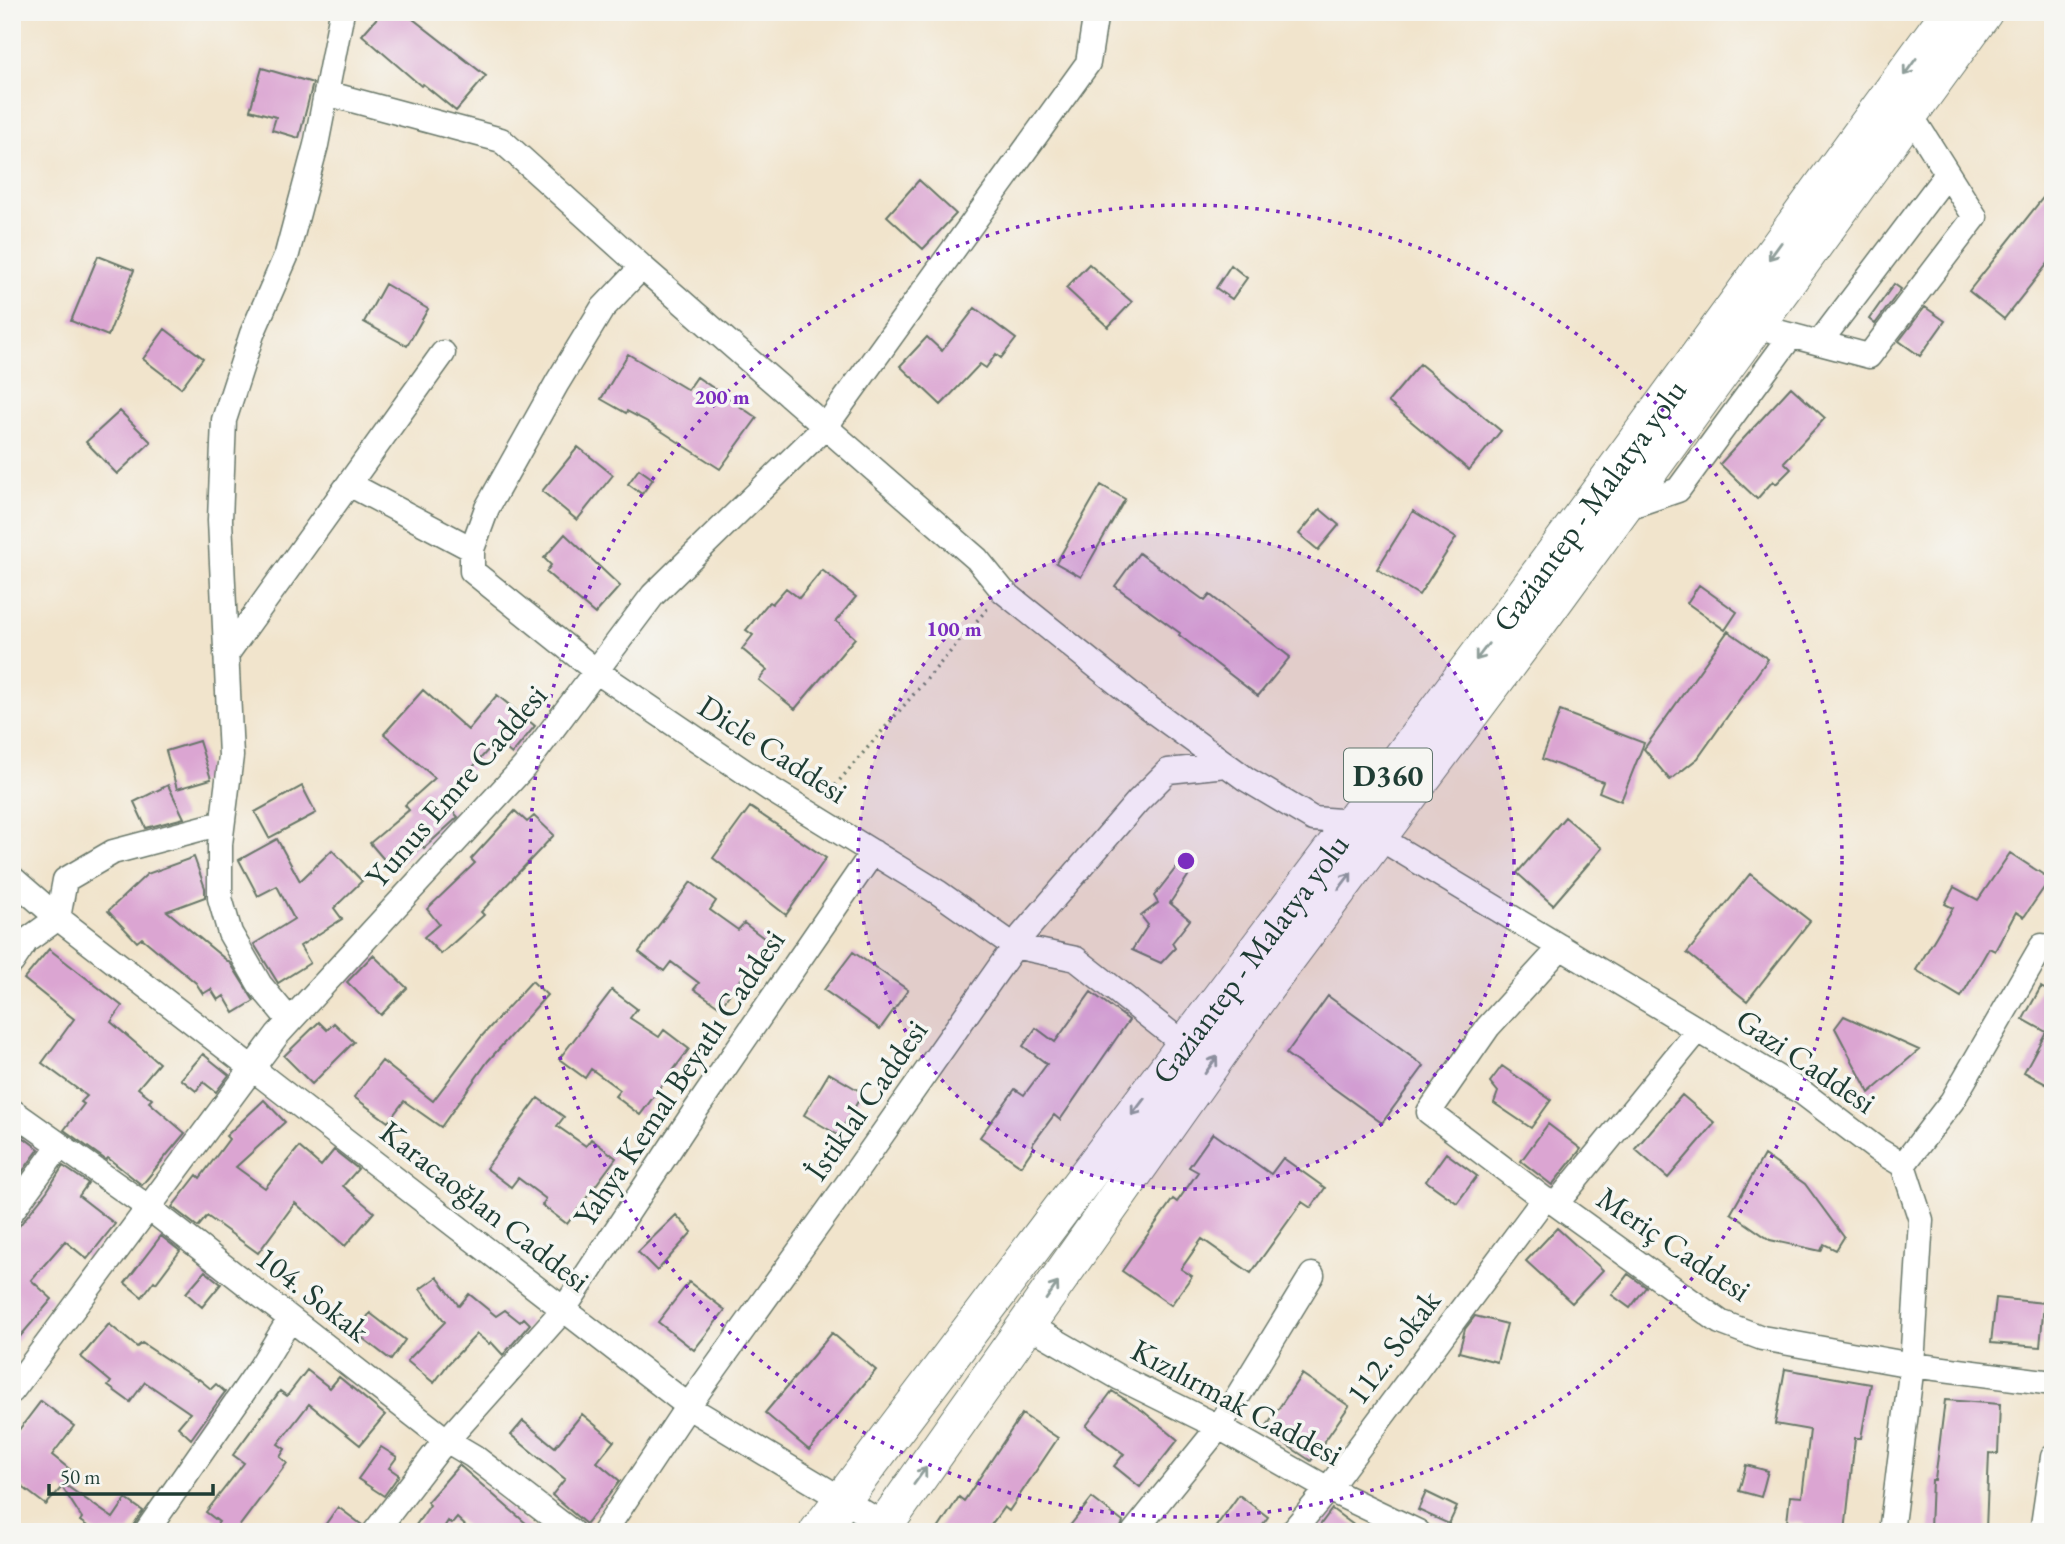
<svg xmlns="http://www.w3.org/2000/svg" width="2065" height="1544" font-family="'EB Garamond',serif">
<rect width="100%" height="100%" fill="#f6f6f2"/>
<filter id="ink" filterUnits="userSpaceOnUse"><feTurbulence type="fractalNoise" baseFrequency=".0143" numOctaves="2"/><feDisplacementMap in="SourceGraphic" scale="14" xChannelSelector="R" yChannelSelector="G"/><feConvolveMatrix kernelMatrix="1 2 1 2 8 2 1 2 1" color-interpolation-filters="sRGB"/></filter>
<filter id="wash" filterUnits="userSpaceOnUse"><feTurbulence type="fractalNoise" baseFrequency=".00686" numOctaves="4" result="noise"/><feDisplacementMap in="SourceGraphic" scale="28" xChannelSelector="R" yChannelSelector="G"/><feGaussianBlur stdDeviation="1.57" result="paint"/><feColorMatrix in="noise" values="0 0 0 0 0 0 0 0 0 0 0 0 0 0 0 0 0 1.4 0 .05"/><feComposite in="paint" operator="in"/></filter>
<g filter="url(#wash)">
<rect width="100%" height="100%" fill="#f1e4cc"/>
<g id="blocks">
<path fill="#dba5d2" d="M382,12H404L486,76L456,111L423,84L421,86L362,35Z
M262,68L313,83L299,138L272,130L276,117L250,110Z
M919,180L956,214L923,249L887,216Z
M2053,185V257L2004,319L1969,291Z
M98,256L134,270L108,336L71,321Z
M1089,264L1132,302L1108,327L1066,288Z
M1231,265L1247,278L1232,299L1216,288Z
M385,284L428,309L407,346L364,322Z
M1894,284L1901,289L1875,324L1869,319Z
M1925,307L1945,321L1920,356L1899,341Z
M975,308L1016,339L1001,358L996,354L986,368L980,364L941,405L900,366L927,337L942,351Z
M165,329L203,358L181,388L143,359Z
M628,354L688,390L697,377L757,418L720,469L646,421L627,411L626,413L601,399Z
M1420,364L1501,431L1469,470L1388,402Z
M1791,387L1825,418L1784,462L1791,469L1776,484L1773,481L1757,499L1720,464Z
M120,411L151,442L117,474L86,442Z
M578,447L613,475L577,520L542,491Z
M639,469L653,479L642,494L628,484Z
M1101,485L1125,499L1081,577L1056,563Z
M1320,509L1339,525L1318,550L1299,534Z
M1413,511L1456,538L1419,595L1377,569Z
M565,534L620,586L595,614L546,572L551,565L544,558Z
M1139,553L1205,601L1210,595L1290,657L1258,696L1179,635L1180,633L1115,586Z
M822,570L856,597L836,621L855,638L795,709L759,680L767,670L742,649L753,635L746,630L769,602L772,604L786,588L799,598Z
M1699,585L1737,612L1725,630L1687,603Z
M1728,631L1768,659L1698,758L1670,780L1644,749Z
M423,690L468,730L497,695L535,726L512,754L496,741L443,801L458,817L424,848L422,846L393,870L370,843L409,810L405,805L435,778L384,734Z
M1560,711L1644,743L1621,801L1599,792L1603,782L1542,759Z
M199,741L211,779L177,789L166,751Z
M168,785L184,818L146,828L134,802Z
M302,786L316,813L269,838L255,812Z
M750,807L826,858L786,915L713,858Z
M515,811L527,822L534,816L554,835L481,912L484,915L441,954L424,937L439,924L427,909L475,863L471,859Z
M1565,817L1602,848L1553,905L1517,873Z
M277,839L300,881L332,850L362,881L334,908L342,919L300,946L310,963L278,983L254,944L294,919L277,886L258,896L239,860Z
M2010,853L2050,879L2024,917L2016,912L1995,951L1989,948L1961,997L1916,970L1953,908L1945,904L1954,887L1978,900Z
M194,857L205,888V897L167,911L231,964L254,1001L234,1013L224,996L218,1000L211,989L203,994L196,983L142,938L137,942L108,911L147,874Z
M1183,859L1194,867L1170,903L1190,920L1172,943L1175,948L1161,963L1132,950L1148,925L1141,916L1158,903L1154,896Z
M1750,874L1810,921L1747,1001L1687,953Z
M691,882L716,901L710,910L738,930L744,923L769,942L720,1007L694,989L699,983L671,962L664,971L639,952Z
M49,949L122,1006L111,1022L159,1063L138,1088L152,1099L149,1102L185,1133L142,1185L108,1158L106,1160L64,1130L84,1104L81,1102L87,1096L42,1063L74,1019L24,979Z
M853,952L908,990L880,1029L824,990Z
M373,955L407,988L381,1015L347,982Z
M532,981L547,995L488,1061L441,1127L404,1101L388,1122L354,1097L382,1061L433,1101L481,1037Z
M2041,987L2053,994V1088L2024,1072L2046,1032L2023,1019Z
M612,990L637,1009L630,1018L659,1037L664,1030L689,1049L640,1115L615,1096L620,1090L591,1069L585,1078L559,1059Z
M1091,992L1129,1020L1060,1120L1054,1115L1032,1145L1034,1147L1021,1166L980,1137L1015,1089L1024,1095L1047,1064L1023,1046L1036,1028L1055,1042Z
M1328,996L1424,1066L1382,1123L1286,1054Z
M1844,1016L1919,1050L1869,1093L1835,1028Z
M319,1022L327,1030L334,1023L354,1042L312,1084L284,1056Z
M203,1054L229,1075L216,1092L203,1082L196,1091L181,1079Z
M1502,1066L1551,1100L1531,1128L1494,1103L1498,1092L1490,1082Z
M829,1073L863,1093L838,1135L804,1115Z
M1682,1095L1715,1123L1668,1178L1635,1149Z
M538,1098L564,1117L557,1126L586,1146L591,1139L616,1158L567,1224L542,1205L546,1199L518,1178L511,1187L486,1168Z
M264,1100L285,1122L236,1167L265,1188L299,1147L321,1166L334,1150L358,1169L343,1186L374,1212L345,1246L295,1203L258,1253L207,1216L198,1227L172,1207L197,1175L200,1178L229,1139L226,1136Z
M1548,1124L1581,1149L1552,1185L1521,1161Z
M12,1129L39,1149L22,1172L12,1165Z
M1213,1133L1271,1174L1283,1158L1325,1188L1311,1208L1302,1202L1251,1273L1202,1239L1181,1269L1192,1276L1171,1305L1122,1271L1173,1199L1177,1202L1198,1172L1189,1167Z
M1446,1153L1477,1176L1457,1203L1426,1181Z
M1764,1155L1805,1184L1844,1237L1836,1250L1824,1244L1821,1251L1770,1240L1731,1213Z
M63,1166L88,1183L79,1196L115,1224L87,1259L65,1241L31,1280L52,1299L12,1346V1235L47,1191Z
M676,1215L692,1232L657,1271L638,1252Z
M1557,1228L1603,1270L1572,1303L1526,1261Z
M161,1236L180,1251L156,1283L154,1281L142,1297L125,1283Z
M205,1271L221,1284L202,1307L186,1293Z
M1628,1274L1646,1287L1630,1308L1612,1295Z
M437,1277L459,1306L469,1294L496,1316L505,1310L520,1322L524,1318L530,1324L503,1355L491,1342L489,1344L477,1334L449,1363L434,1383L407,1361L445,1322L420,1289Z
M689,1282L725,1310L694,1350L658,1322Z
M1996,1298L2044,1303L2040,1347L1991,1343Z
M370,1313L405,1340L391,1360L356,1333Z
M1475,1316L1507,1324L1497,1362L1459,1352L1465,1329Z
M109,1324L137,1347L142,1343L198,1380L199,1379L211,1389L216,1384L225,1392L191,1439L178,1427L190,1413L145,1382L130,1402L108,1386L111,1382L81,1357Z
M832,1333L876,1370L809,1450L765,1413Z
M1785,1369L1871,1384L1861,1438H1855L1845,1532H1802L1803,1523L1787,1522L1790,1496L1802,1497L1810,1430L1775,1424Z
M307,1370L330,1388L339,1377L385,1415L360,1445L309,1404L278,1444L285,1449L280,1457L287,1463L235,1532H211L219,1522L206,1512L244,1463L233,1455L280,1391L287,1396Z
M1302,1374L1349,1406L1311,1461L1264,1430Z
M1112,1391L1143,1411L1178,1440L1140,1487L1114,1466L1124,1454L1086,1426Z
M1945,1400L2000,1404L1998,1454L1989,1453L1986,1530L1930,1529L1932,1480H1935Z
M41,1401L74,1426L52,1455L73,1472L64,1484L113,1518L126,1499L143,1511L129,1531L131,1532H96L80,1521L82,1518L62,1487L46,1505L12,1479V1439Z
M582,1414L614,1441L597,1462L620,1481L586,1524L552,1495L565,1479L511,1435L523,1421L555,1447Z
M1022,1414L1058,1438L1009,1511L1004,1507L986,1532H936L959,1497L964,1501Z
M381,1447L397,1457L389,1468L399,1475L384,1496L358,1479Z
M459,1465L536,1532H472L457,1518L452,1524L448,1521L441,1532H411L430,1505L427,1502Z
M1746,1465L1768,1471L1761,1497L1739,1491Z
M1426,1492L1457,1507L1449,1524L1418,1510Z
M1239,1495L1268,1517L1257,1532H1212Z
M1092,1498L1123,1522L1119,1532H1065Z
M338,1507L362,1525L360,1532H320Z
M1332,1509L1363,1532H1315Z"/>
</g>
</g>
<g filter="url(#ink)">
<use href="#blocks" fill-opacity="0" stroke="#687769" stroke-width="2"/>
<g fill="none" stroke-linecap="round" stroke-linejoin="round">
<defs>
<path id="minor" d="M326,93L501,140L642,267
M1755,326L1869,356L1975,217L1910,114
M1819,343L1947,174
M349,484L472,549
M1622,509L1678,490L1791,336
M226,655L443,353
M12,878L58,918L695,1411L885,1525
M58,918L65,880L113,852L222,823
M1561,947L1488,1027L1429,1112L1544,1199L1556,1204L1720,1322L1762,1338L1912,1365L2053,1383
M12,962L26,941L58,918
M290,1021L260,985L230,933L220,898V844L231,756L220,520L224,420L252,334L287,254L316,145L342,12
M1185,1045L1076,959L1014,946L939,893L770,789L596,671L472,571V549L487,508L557,383L602,309L642,267L977,559L1003,591L1146,706L1246,779L1313,819L1353,822L1803,1093L1878,1150L1903,1165L1921,1220L1912,1365L1891,1532
M12,1111L149,1208L446,1440L473,1456L572,1532
M1903,1165L1952,1101L2042,946L2053,948
M1556,1204L1698,1030
M12,1211L60,1145
M1028,1325L1120,1378L1219,1427L1328,1489L1418,1532
M12,1391L277,1035L524,767L653,595L826,426L1088,63L1096,12
M146,1532L260,1368L290,1319
M375,1532L438,1450L564,1309L695,1111L873,852
M604,1532L688,1406L848,1183L1023,934L1138,801L1168,771L1226,765
M1134,1532L1219,1427L1312,1275
M1292,1532L1328,1489L1544,1199
M2042,1532L2053,1457"/>
<g id="highway">
<path id="s1" d="M818,1532L1516,606L1950,12"/>
<path d="M880,1532L1262,992L1538,623L1984,12"/>
</g>
</defs>
<use href="#minor" stroke="#687769" stroke-width="27"/>
<use href="#highway" stroke="#687769" stroke-width="39"/>
<path stroke="#687769" stroke-width="3.5" stroke-dasharray="2 5" stroke-linecap="butt" d="M826,796L988,608"/>
<use href="#minor" stroke="#fff" stroke-width="24"/>
<use href="#highway" stroke="#fff" stroke-width="37"/>
</g>
<defs><path id="oneway-shaft" d="M-6 0H5M1.5-3L5.5 0L1.5 3" fill="none" stroke-width="1.6" stroke-linecap="round" stroke-linejoin="round" transform="scale(1.75)"/></defs>
<g stroke="#8f9e9a">
<use href="#oneway-shaft" transform="translate(1910 67) rotate(126)"/>
<use href="#oneway-shaft" transform="translate(1775 251) rotate(126)"/>
<use href="#oneway-shaft" transform="translate(1482 652) rotate(127)"/>
<use href="#oneway-shaft" transform="translate(1345 881) rotate(-53)"/>
<use href="#oneway-shaft" transform="translate(1211 1065) rotate(-55)"/>
<use href="#oneway-shaft" transform="translate(1138 1107) rotate(127)"/>
<use href="#oneway-shaft" transform="translate(1052 1291) rotate(-55)"/>
<use href="#oneway-shaft" transform="translate(920 1476) rotate(-54)"/>
</g>
</g>
<circle cx="1186" cy="861" r="328" fill="#7b2cbf" fill-opacity=".12"/>
<g fill="none" stroke="#7b2cbf" stroke-width="3.5" stroke-dasharray="3.5 7">
<circle cx="1186" cy="861" r="328"/>
<circle cx="1186" cy="861" r="656"/>
</g>
<g text-anchor="middle" dominant-baseline="central" stroke-width="7" stroke-linejoin="round" paint-order="stroke">
<rect fill="#f6f6f2" stroke="#60746d" stroke-width="2" x="1344" y="748.5" width="88" height="53" rx="5"/>
<g font-size="30" font-weight="bold" fill="#1f3d34">
<text x="1388" y="775">D360</text>
</g>
<g font-size="32" fill="#1f3d34" stroke="#f6f6f2">
<text stroke="none"><textPath href="#s1" startOffset="1284">Gaziantep - Malatya yolu</textPath></text>
<text transform="translate(773 749) rotate(33)">Dicle Caddesi</text>
<text transform="translate(456 786) rotate(-49)">Yunus Emre Caddesi</text>
<text stroke="none"><textPath href="#s1" startOffset="718">Gaziantep - Malatya yolu</textPath></text>
<text transform="translate(1806 1061) rotate(34)">Gazi Caddesi</text>
<text transform="translate(679 1078) rotate(-56)">Yahya Kemal Beyatlı Caddesi</text>
<text transform="translate(866 1100) rotate(-55)">İstiklal Caddesi</text>
<text transform="translate(485 1206) rotate(38)">Karacaoğlan Caddesi</text>
<text transform="translate(1674 1244) rotate(34)">Meriç Caddesi</text>
<text transform="translate(313 1294) rotate(38)">104. Sokak</text>
<text transform="translate(1393 1347) rotate(-53)">112. Sokak</text>
<text transform="translate(1237 1402) rotate(28)">Kızılırmak Caddesi</text>
</g>
</g>
<circle cx="1186" cy="861" r="10" fill="#7b2cbf" stroke="#f6f6f2" stroke-width="3.5"/>
<g font-size="21" text-anchor="middle" font-weight="bold" fill="#7b2cbf" stroke="#f6f6f2" stroke-width="7" stroke-linejoin="round" paint-order="stroke">
<text x="722" y="404">200 m</text>
<text x="954" y="636">100 m</text>
</g>
<rect width="2065" height="1544" fill="none" stroke="#f6f6f2" stroke-width="42"/>
<path d="M49 1484v10h164v-10" fill="none" stroke="#1f3d34" stroke-width="3.5"/>
<text x="60" y="1484" font-size="21" fill="#1f3d34" stroke="#f6f6f2" stroke-width="5" paint-order="stroke">50 m</text>
</svg>
